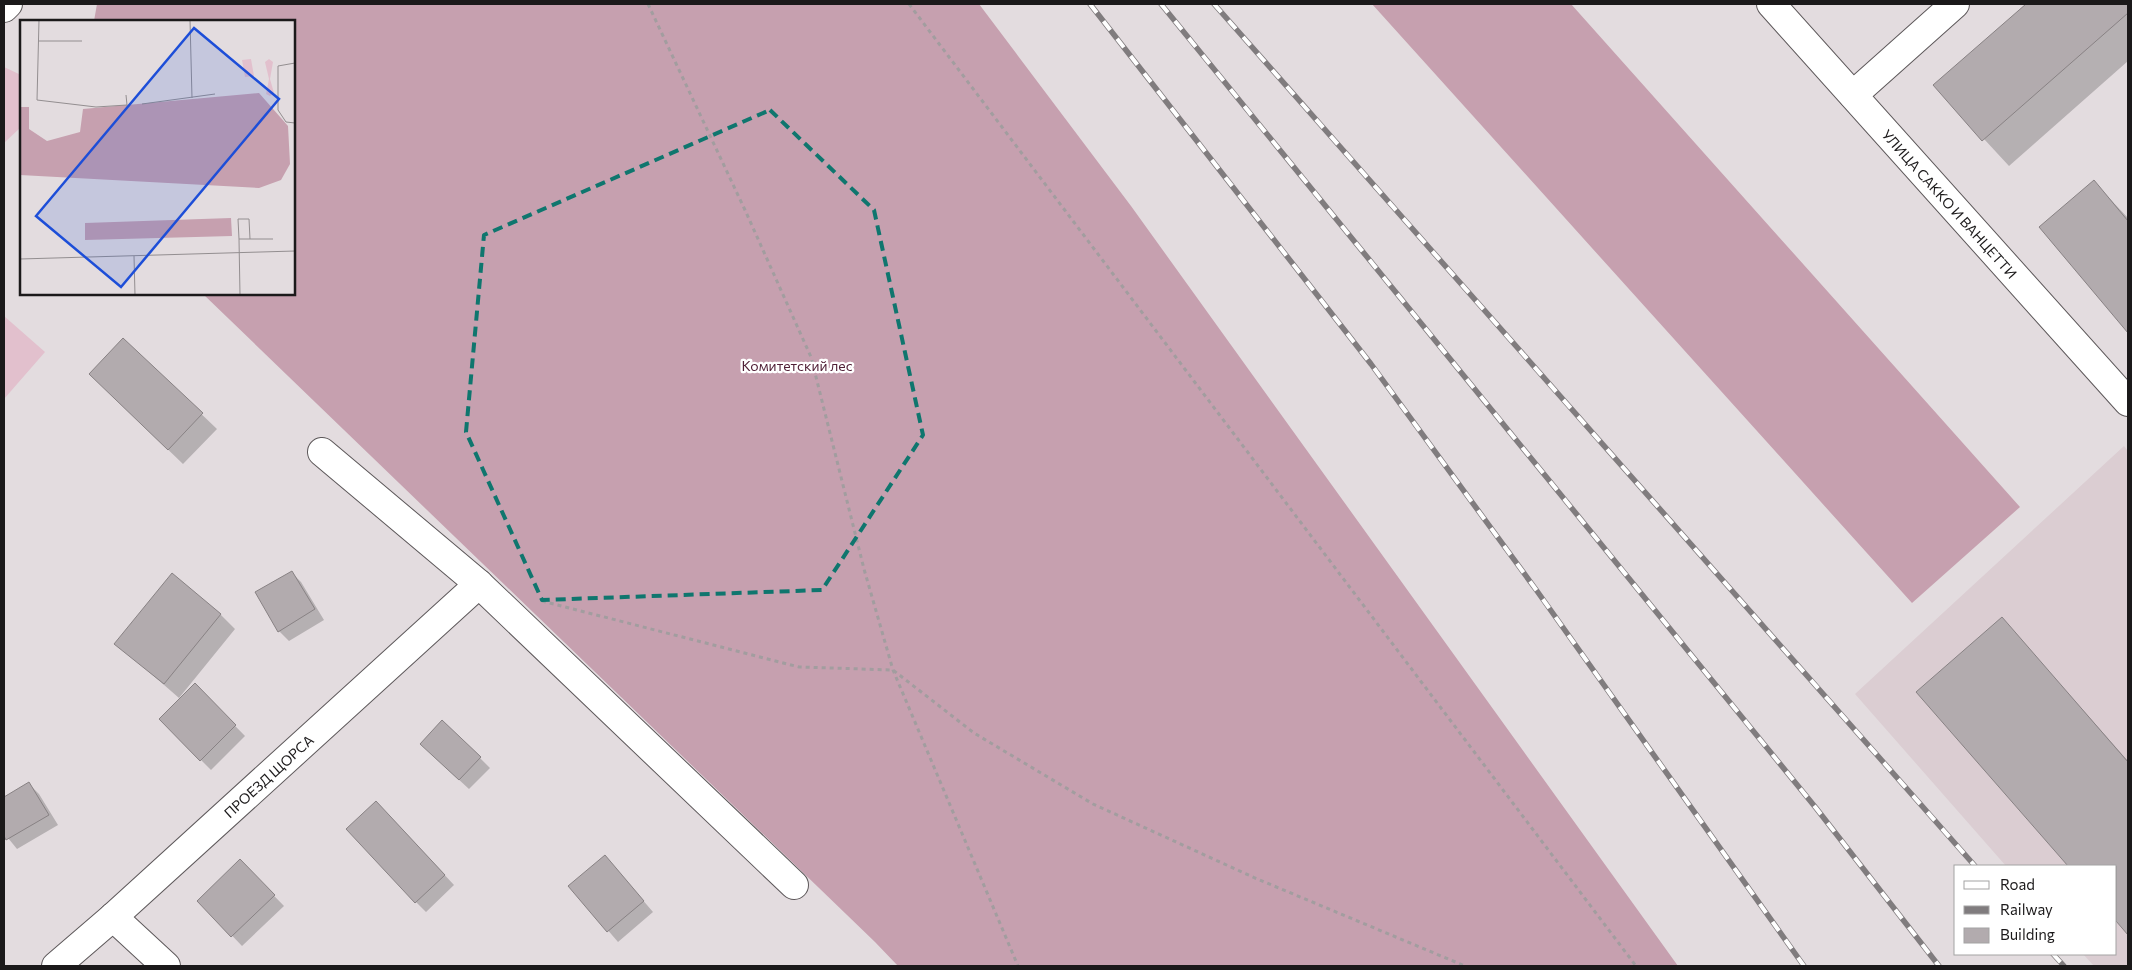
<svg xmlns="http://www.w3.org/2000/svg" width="2132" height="970" font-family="Commissioner,sans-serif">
<rect width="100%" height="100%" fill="#e3dcdf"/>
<path fill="#dbcdd2" d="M2124,446L2128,451V966H2094L2083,954H2116V866H2006L1855,694Z"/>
<path fill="#e2c0cd" d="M4,67L21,75V127L4,143Z
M4,316L45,352L4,399Z"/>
<path fill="#c6a0af" d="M97,4H979L1131,206L1678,966H898L875,942L203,294H294V21H94Z
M1372,4H1571L2020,507L1912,603Z"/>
<path fill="#0003" d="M2028,4H2128V61L2009,166L1935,86Z
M2094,182L2128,218V331L2040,227Z
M124,340L217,429L183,464L105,389Z
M291,572L301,582L324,620L289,641L279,631Z
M221,615L235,629L179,698L116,643Z
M2002,619L2128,761V933L2116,919V866H2070L1918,692Z
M195,685L245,736L211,770L160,719Z
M431,754L480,758L490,768L469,789Z
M29,784L39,794L58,825L17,849L4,833V799Z
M386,812L454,885L426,912L416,902Z
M605,856L653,912L618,942L570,886Z
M240,861L284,906L242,946L199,901Z"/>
<path fill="#b2abae" stroke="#888284" d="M2026,4H2128V13L1982,141L1933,85Z
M2094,180L2128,221V333L2039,227Z
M123,338L203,413L168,450L89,374Z
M292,571L315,609L278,632L255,592Z
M172,573L221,614L164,684L114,644Z
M2002,617L2128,762V935L2116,921V866H2068L1916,692Z
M195,683L236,725L200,761L159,719Z
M442,720L481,757L459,780L420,744Z
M29,782L49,815L6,840L4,836V797Z
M376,801L445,875L415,903L346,829Z
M605,855L644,901L607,932L568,886Z
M240,859L275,895L231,937L197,901Z"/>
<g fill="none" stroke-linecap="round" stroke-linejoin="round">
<defs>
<g id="minor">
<path id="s1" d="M1771,4L2128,402"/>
<path d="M4,8L8,4"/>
<path d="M1853,95L1955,4"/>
<path d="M322,452L479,584L794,885"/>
<path d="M113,917L166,966"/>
<path id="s2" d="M56,966L113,917L479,584"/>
</g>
</defs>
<use href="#minor" stroke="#5d585a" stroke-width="30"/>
<path stroke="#a29d9f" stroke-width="3" stroke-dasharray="4 4" stroke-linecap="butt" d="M648,4L745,210L811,357L864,569L893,670L1018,966
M909,4L1636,966
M542,601L799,667L893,670L974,733L1093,804L1255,878L1465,966"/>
<use href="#minor" stroke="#fff" stroke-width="28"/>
<defs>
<path id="rail" d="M1090,4L1371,364L1537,591L1804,966
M1161,4L1816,808L1939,966
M1214,4L1975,866
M2053,954L2064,966"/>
</defs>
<use href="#rail" stroke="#807c7e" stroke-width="5.5"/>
<use href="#rail" stroke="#fff" stroke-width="4" stroke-dasharray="11" stroke-linecap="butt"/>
</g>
<path fill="none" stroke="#0f766e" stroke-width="4" stroke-dasharray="10 6" stroke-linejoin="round" d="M770,110L874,210L923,435L822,590L542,600L466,432L484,235Z"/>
<g text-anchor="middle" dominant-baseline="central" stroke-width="4.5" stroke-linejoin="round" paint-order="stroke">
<g font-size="14" fill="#1b191a" stroke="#fff">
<text stroke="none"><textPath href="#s1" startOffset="268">УЛИЦА САККО И ВАНЦЕТТИ</textPath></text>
<text stroke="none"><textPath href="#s2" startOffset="285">ПРОЕЗД ЩОРСА</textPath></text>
</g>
<g font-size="14" fill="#501f36" stroke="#fff">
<text x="797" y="365">Комитетский лес</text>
</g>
</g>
<g transform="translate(20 20)">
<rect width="275" height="275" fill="#e3dcdf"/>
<path d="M231,39L234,56L225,57L222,40ZM249,39L253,42L250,59L254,73L250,76L246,74L249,59L245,42Z" fill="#e2c0cd"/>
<path d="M239,73L268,106L270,144L261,160L239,168L0,155V87H9V109L27,121L60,112L63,89ZM211,198L212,216L65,220V203Z" fill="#c6a0af"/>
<path fill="none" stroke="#938e90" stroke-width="1" d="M19,0L17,80L76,87L107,85L106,75M170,0L172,78M18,21H62M275,43L258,46V90L266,102L275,103M122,84L195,74M219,219L218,199H229L230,219M114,236L115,275M0,239L275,231M220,275L219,219H253"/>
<path fill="#1d4ed8" fill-opacity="0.15" stroke="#1d4ed8" stroke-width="2.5" d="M174,8L259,79L101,267L16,196Z"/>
<rect width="275" height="275" fill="none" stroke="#1b191a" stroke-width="2.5"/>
</g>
<rect width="2132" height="970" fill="none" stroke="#1b191a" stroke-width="10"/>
<rect x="1954" y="865" width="162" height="90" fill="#ffffff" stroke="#a4a3a3"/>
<rect x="1964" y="881" width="25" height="8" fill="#ffffff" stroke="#a4a3a3"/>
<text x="2000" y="890" font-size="15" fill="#1b191a">Road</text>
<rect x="1964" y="906" width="25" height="8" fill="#807c7e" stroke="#a4a3a3"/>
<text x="2000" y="915" font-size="15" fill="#1b191a">Railway</text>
<rect x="1964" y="928" width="25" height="15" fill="#b2abae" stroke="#a4a3a3"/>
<text x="2000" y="940" font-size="15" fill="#1b191a">Building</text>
</svg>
